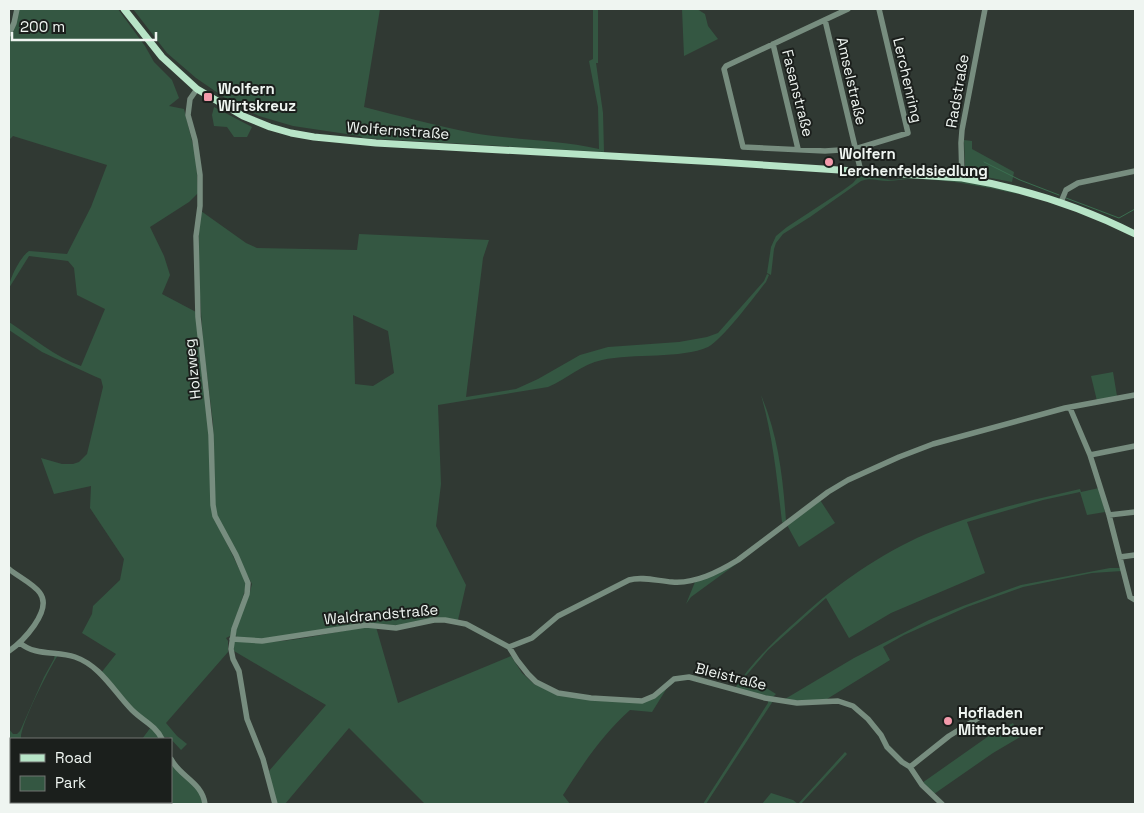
<svg xmlns="http://www.w3.org/2000/svg" width="1144" height="813" font-family="'Space Grotesk',sans-serif">
<rect width="100%" height="100%" fill="#303933"/>
<path fill="#345742" fill-rule="evenodd" d="M19,9H118L145,46L154,62L172,80L179,98L169,106L184,109L196,157L198,193L189,202L150,227L164,256L170,275L162,294L196,312L209,435L215,519L246,583L245,590L230,636L226,638L228,641V652L166,723L177,736L187,744L181,750L169,737H163L162,739H142L151,727L101,673L116,654L82,633L92,614L93,606L120,580L124,559L90,508L91,486L54,494L41,458L62,464H73L79,462L87,454L103,387L101,379L94,376L42,352L9,330V322C33,338 54,356 81,366L105,309L77,295L74,268L68,261L29,256L9,288C9,279 21,256 29,251L67,254L91,207L107,165L13,136L9,140V37Z
M133,9H380L364,107C400,116 437,126 473,133C515,140 558,140 599,149L598,107L589,61L593,59V9H598V63H596L603,113L604,152L363,138L360,136L293,126L259,116L234,104L196,78L167,53Z
M682,9H697L705,14L708,26L718,39L684,56Z
M214,107L252,127L247,137H234L227,127L214,126L212,115Z
M964,140L972,141V149L1014,172L1012,182L970,174L965,167Z
M866,176L891,180L919,177L968,182L1017,192L1018,194C985,187 952,180 919,179C908,178 898,181 888,181C878,181 871,177 861,181L810,217L783,234L776,243L774,249L771,275L767,273L771,247L776,236L787,227L842,191L853,183L858,177Z
M201,211L246,243L257,248L357,250L359,234L489,240L483,258L466,397L516,389L538,379L580,355L608,347L679,342L707,337L718,333L764,281L767,274L769,275L766,282C754,297 723,339 708,347C682,359 633,353 602,360C582,364 567,379 548,387L438,405L441,484L436,526L466,585L458,620L406,626L366,623L262,639L237,637L235,634C239,617 248,602 252,584L216,515L215,506L213,423L203,342L199,282V226ZM353,315L388,331L394,373L373,386L355,384Z
M1113,372L1117,396L1097,401L1091,376Z
M761,395C778,435 783,477 786,521L783,523L782,522C777,479 773,437 761,395Z
M1099,488L1105,512L1087,515L1080,492L1043,500L967,522L985,573L891,613L849,638L826,598L768,650L744,678L768,689L776,694L772,698L735,688C753,661 776,639 800,618C837,584 880,554 926,534C975,513 1028,501 1080,489L1081,492Z
M820,500L835,523L799,547L787,525Z
M739,562L691,597L686,604L695,582Z
M1110,568H1121L1122,571L1092,573L1023,587L967,607L904,635L883,647L890,660L827,699L802,701L785,699L854,658L929,620L963,606L1021,585Z
M365,627H376L398,703L511,656L522,673L535,685L536,684L553,693L637,703L675,682L667,688L652,712L630,710C602,735 583,764 563,795L570,804H425L349,728L285,804H276L269,771L326,705L234,651V643L235,641C279,646 323,634 365,627Z
M55,655H58C50,667 19,727 21,739H11V802H44L42,804H9V729L13,734H17L20,731L44,677L54,659Z
M768,700L773,701L706,804H703L768,703Z
M1013,723L1020,737L993,753L934,794L922,783L993,733Z
M845,752L847,754L801,804H762L771,793L793,800L798,804Z
M171,763L197,787L204,804H168L165,802H171Z"/>
<g fill="none" stroke-linecap="round" stroke-linejoin="round">
<path stroke="#3b6e50" stroke-width="1" d="M984,162L1020,180L1059,195
M1066,198L1119,218L1135,209"/>
<path stroke="#778d7f" stroke-width="5.5" d="M848,9L726,66L724,69L743,147L825,151L855,149L908,133L879,9
M825,20L861,172
M9,34L14,23L17,9
M773,44L798,149
M197,89L190,99L188,115L195,140L200,175V206L196,236L198,317L211,435L213,505L215,516L236,555L248,583L247,594L234,629L231,649L233,659L239,671L247,719L263,759L275,804
M962,178L961,143L962,130L985,9
M1061,202L1066,190L1078,183L1135,171
M1070,408L1090,455L1135,446
M1090,455L1109,515L1135,512
M1109,515L1130,597L1135,600
M1120,557L1135,555
M9,569C17,576 34,584 40,593C53,611 22,642 9,651
M232,639L262,641L366,625L396,628L434,620H445L466,624L509,647L532,638L558,616L629,580C642,576 658,581 672,582C695,584 718,572 738,560L828,492L848,480L899,457L933,444L1065,408L1135,395
M20,643C35,656 57,651 75,657C101,666 114,692 132,710C143,721 155,725 162,739
M509,647L517,660L528,674L536,682L558,693L591,698L642,701L654,696L674,679L689,677L765,698L797,703L838,701L853,706L868,719L881,735L887,747L902,762L910,767L922,785L942,804
M171,759C180,777 202,782 205,804
M910,767L949,736L980,717"/>
<path stroke="#b7e4c7" stroke-width="7" d="M124,9L162,57L197,89L243,116L270,127L291,133L314,137L376,143L718,162L962,178C1023,188 1080,206 1135,234"/>
</g>
<g fill="#f39aab" stroke="#1b1f1c" stroke-width="2">
<rect x="203" y="92" width="10" height="10" rx="2.5"/>
<circle cx="829" cy="162" r="5"/>
<circle cx="948" cy="721" r="5"/>
</g>
<g text-anchor="middle" dominant-baseline="central" stroke-width="4" stroke-linejoin="round" paint-order="stroke">
<g font-size="15" fill="#eff5f1" stroke="#1b1f1c">
<text transform="translate(908 80) rotate(77)">Lerchenring</text>
<text transform="translate(852 81) rotate(77)">Amselstraße</text>
<text transform="translate(957 91) rotate(-80)">Radstraße</text>
<text transform="translate(798 93) rotate(76)">Fasanstraße</text>
<text transform="translate(398 130) rotate(4)">Wolfernstraße</text>
<text transform="translate(192 369) rotate(-96)">Holzweg</text>
<text transform="translate(381 614) rotate(-5)">Waldrandstraße</text>
<text transform="translate(731 676) rotate(14)">Bleistraße</text>
</g>
<g font-size="15" font-weight="bold" fill="#eff5f1" stroke="#1b1f1c" text-anchor="start">
<text x="218" y="88">Wolfern<tspan x="218" dy="17">Wirtskreuz</tspan></text>
<text x="839" y="153">Wolfern<tspan x="839" dy="17">Lerchenfeldsiedlung</tspan></text>
<text x="958" y="712">Hofladen<tspan x="958" dy="17">Mitterbauer</tspan></text>
</g>
</g>
<rect width="1144" height="813" fill="none" stroke="#eff5f1" stroke-width="20"/>
<rect x="10" y="738" width="162" height="65" fill="#1b1f1c" stroke="#707571"/>
<rect x="20" y="754" width="25" height="8" fill="#b7e4c7" stroke="#707571"/>
<text x="55" y="763" font-size="15" fill="#eff5f1">Road</text>
<rect x="20" y="776" width="25" height="15" fill="#345742" stroke="#707571"/>
<text x="55" y="788" font-size="15" fill="#eff5f1">Park</text>
<path d="M12 32v8h144v-8" fill="none" stroke="#eff5f1" stroke-width="2.5"/>
<text x="20" y="32" font-size="15" fill="#eff5f1" stroke="#1b1f1c" stroke-width="4" paint-order="stroke">200 m</text>
</svg>
